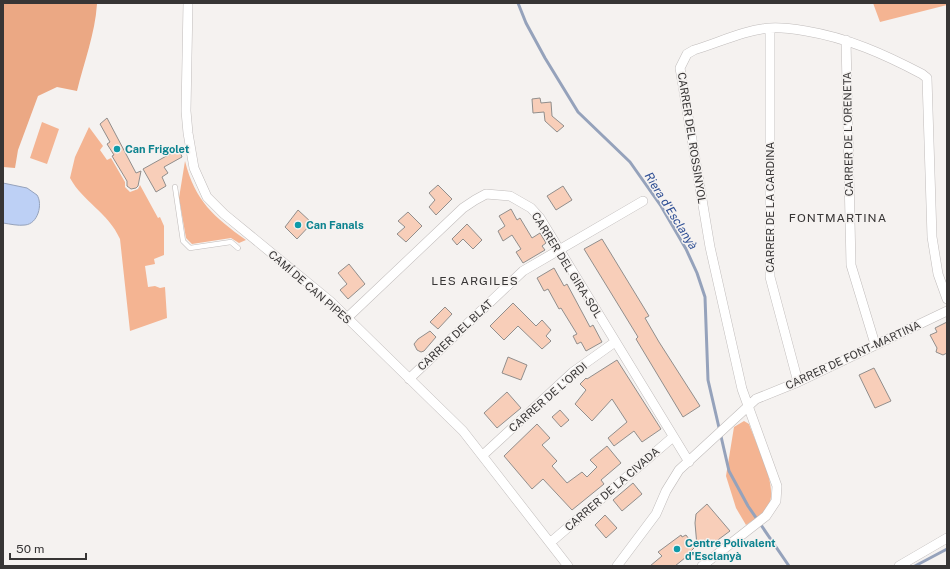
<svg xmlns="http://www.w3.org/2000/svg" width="950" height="569" font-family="'Public Sans',sans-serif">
<rect width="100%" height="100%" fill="#f5f2f0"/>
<path fill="#f4b492" d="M873,3H947V5L880,22Z
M42,122L59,129L47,164L30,158Z
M89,127L103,146L100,150L107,160L111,158L125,182V187L130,192L138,189L140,185L158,218L160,217L164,226V255L154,259L155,264L145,266L148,287L155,286L160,288L165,287L167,318L130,331L120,239C108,212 83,202 70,178L75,157Z
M185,161C195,201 214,217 246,240L239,243L231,238L192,244L186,238L179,198Z
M744,421L749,424C756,444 778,485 769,505C766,513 753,520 746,525L736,508L726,476L734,427Z"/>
<path fill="#eba884" d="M3,3L97,4C95,34 84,62 77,91L57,87L38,96L18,150L15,168L3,167Z"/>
<path fill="#bdd0f5" stroke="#95a2bb" d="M3,183L27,188L37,195C43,204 38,224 25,225C18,226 10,224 3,223Z"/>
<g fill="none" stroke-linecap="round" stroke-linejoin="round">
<path stroke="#95a2bb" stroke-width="3" d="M518,3L526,23L545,58L578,112L630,162L661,206L686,249L697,273L705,297L708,380L729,471L748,506L789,566
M915,566L947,549"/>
</g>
<path fill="#f8ceb9" stroke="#918e8c" d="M540,98L541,103L551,102L552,116L564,126L557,132L545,121L544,112L533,113L532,99Z
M107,118L136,173L141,171L138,186L136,188L131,189L127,186V181L112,156L114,155L107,144L110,142L100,124Z
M179,149L182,157L164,167L168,173L162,177L166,186L156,192L143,169Z
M438,185L452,199L436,215L429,207L435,200L429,193Z
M563,186L572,200L556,210L547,196Z
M511,209L517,220L520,218L532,238L540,233L546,243L542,246L545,250L523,263L516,252L521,249L512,235L503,241L498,231L505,226L499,216Z
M298,210L312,223L297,239L285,227Z
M408,212L422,226L406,242L397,234L405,227L398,221Z
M467,224L482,240L473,249L463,239L457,245L452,239Z
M602,239L649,316L645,318L659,342L700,406L683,417L636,339L638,337L584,249Z
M349,264L365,284L348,299L340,290L347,284L338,273Z
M554,268L564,286L567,284L590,327L593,325L602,342L586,351L581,342L577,344L573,336L577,334L561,308L559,309L548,289L544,291L537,278Z
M513,303L536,326L542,320L551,330L546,336L551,341L542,349L518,326L504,340L490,326Z
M445,307L452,314L438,329L430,322Z
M947,322V353L943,355L936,352L937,348L930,335L937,332L935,328Z
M430,331L436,337L424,351L421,352L417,350L414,344L418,339Z
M508,357L527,365L521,380L502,373Z
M617,360L661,429L642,442L634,431L614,446L608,438L627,422L612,399L592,421L575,404L586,390L580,384L586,378L587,379Z
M874,368L891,401L875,408L859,375Z
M507,392L521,408L497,428L484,413Z
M560,410L569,420L561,427L552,417Z
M537,424L550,438L542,445L557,461L552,466L567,483L582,472L587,477L597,467L590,460L607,446L621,463L601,480L604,484L572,510L543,479L532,489L504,456Z
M633,483L642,494L622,511L613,500Z
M707,504L730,531L711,545L705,540L697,546L695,523L696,514Z
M605,515L617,528L606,538L595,525Z
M681,535L682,537L686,535L695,547L690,552L691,553L675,566H650L662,556L658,552Z"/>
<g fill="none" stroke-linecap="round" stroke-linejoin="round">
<defs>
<path id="lane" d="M175,187L183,241L190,248L231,242L238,248"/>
<path id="street" d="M188,3L186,111L188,133L194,168L207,197L224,214L330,301L463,431L568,566
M770,28V277L798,382
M846,40L851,265L875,344
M347,318L463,208L475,200L486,194L510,196L531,208L540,218L689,462
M409,379L523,271L643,201
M483,455L573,372L615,342
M551,542L673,437
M617,566L656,514L666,491L679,470L756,399L798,382L947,311
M702,566L766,516L776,501L777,486L742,389L710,247L680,68L687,54L694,50C718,43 744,30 770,28C782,27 794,29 806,31C848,38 884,54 922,74L927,78L932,237L938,274L947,299
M899,566L947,538"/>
</defs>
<use href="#lane" stroke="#c0bcbb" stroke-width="5.5"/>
<use href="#street" stroke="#c0bcbb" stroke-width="10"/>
<use href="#lane" stroke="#fff" stroke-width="4.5"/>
<use href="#street" stroke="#fff" stroke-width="9"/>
</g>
<g fill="#0f9aa8" stroke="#f5f2f0" stroke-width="1.5">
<circle cx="117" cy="149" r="4"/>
<circle cx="298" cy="225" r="4"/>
<circle cx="677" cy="549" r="4"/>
</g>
<g text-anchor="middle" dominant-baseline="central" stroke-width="3" stroke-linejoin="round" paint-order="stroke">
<g font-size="11" fill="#373535" stroke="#f5f2f0">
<text transform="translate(848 134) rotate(-91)">CARRER DE L'ORENETA</text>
<text transform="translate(692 138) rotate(81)">CARRER DEL ROSSINYOL</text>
<text transform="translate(770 207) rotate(-90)">CARRER DE LA CARDINA</text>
<text transform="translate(567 265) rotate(58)">CARRER DEL GIRA-SOL</text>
<text transform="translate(310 287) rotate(41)">CAMÍ DE CAN PIPES</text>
<text transform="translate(455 335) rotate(-43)">CARRER DEL BLAT</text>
<text transform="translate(853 355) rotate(-25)">CARRER DE FONT-MARTINA</text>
<text transform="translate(548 397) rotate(-41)">CARRER DE L'ORDI</text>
<text transform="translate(612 489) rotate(-41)">CARRER DE LA CIVADA</text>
</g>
<g font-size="11" font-weight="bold" fill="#0d838f" stroke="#f5f2f0" text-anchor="start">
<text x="125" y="149">Can Frigolet</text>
<text x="306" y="225">Can Fanals</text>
<text x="685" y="543">Centre Polivalent<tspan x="685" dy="13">d'Esclanyà</tspan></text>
</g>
<g font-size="12" font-style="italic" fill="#2b4c93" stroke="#f5f2f0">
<text transform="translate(671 211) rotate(58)">Riera d'Esclanyà</text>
</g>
<g font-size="12" letter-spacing="1" fill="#373535" stroke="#f5f2f0">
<text x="838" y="218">FONTMARTINA</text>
<text x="475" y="281">LES ARGILES</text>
</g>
</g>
<rect width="950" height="569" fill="none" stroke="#373535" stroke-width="8"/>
<path d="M10 553v6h76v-6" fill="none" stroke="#373535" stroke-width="2"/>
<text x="16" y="553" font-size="12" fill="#373535" stroke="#f5f2f0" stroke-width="3" paint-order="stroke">50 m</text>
</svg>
